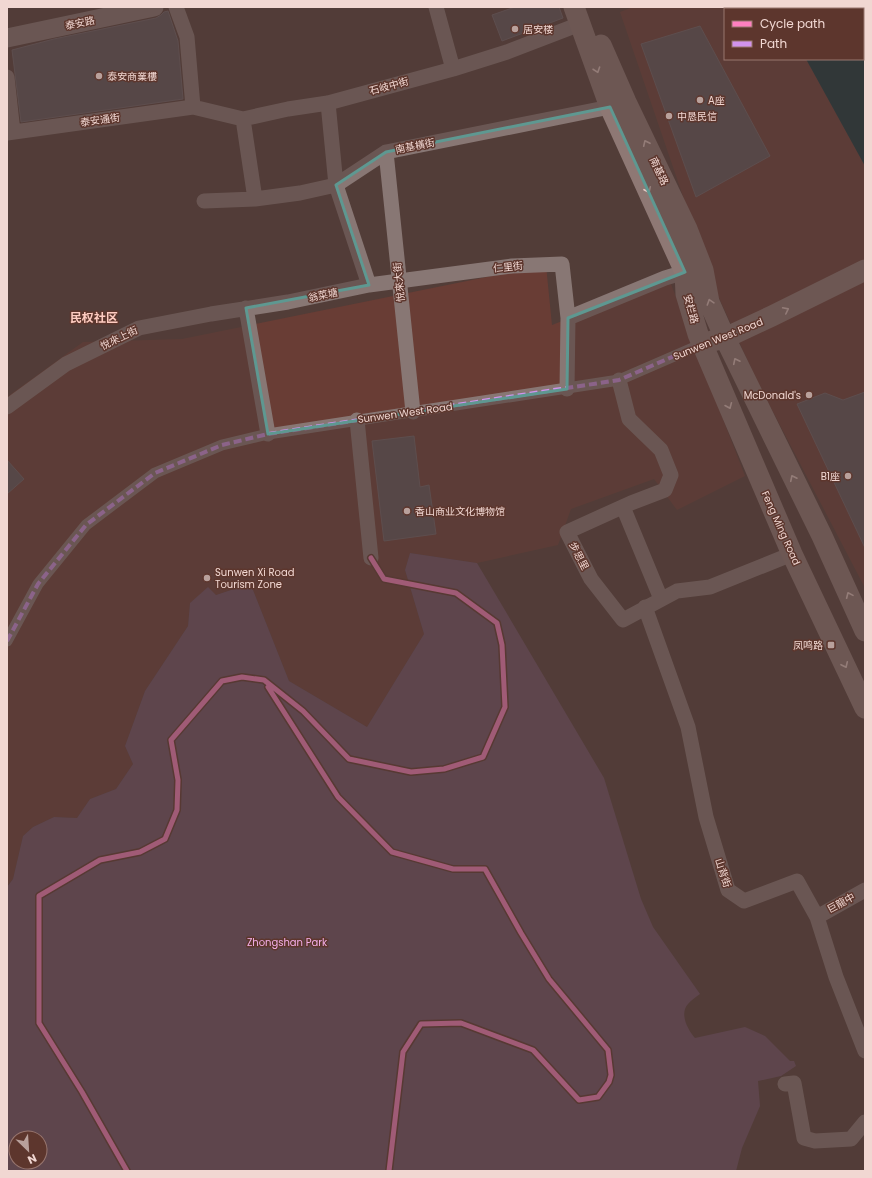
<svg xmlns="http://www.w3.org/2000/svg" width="872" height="1178" font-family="Poppins,'Noto Sans SC',sans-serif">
<rect width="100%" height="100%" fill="#523d38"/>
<path fill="#693d35" d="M633,7H777L779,9H725V59H806L865,166V588L758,383L714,287L620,12Z
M546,265L552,325L669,279L745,476L677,510L654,479L571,509L558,545L477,563L410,553L405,570L424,634L367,727L289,681L253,590L246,585L216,595L208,588L190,603L188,626L145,691L125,746L133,764L116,789L90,799L77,818L54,817L33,827L23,836L13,879L7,886V397L83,342L182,339Z"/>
<path fill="#6d5065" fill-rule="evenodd" d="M410,553L477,563L604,778L641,899L653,927L700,994C696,997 691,1000 688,1004C679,1014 688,1030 695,1038L745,1027L765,1036L790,1061H794L796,1066L781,1076L758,1081L760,1106L742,1148L736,1171H7V887L13,879L23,836L33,827L54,817L77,818L90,799L116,789L133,764L125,746L145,691L188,626L190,603L208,587L216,595L246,585L253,590L289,681L367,727L424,634L405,570ZM16,1138H40V1162H16Z"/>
<path fill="#0a3239" d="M777,7H865V166L806,59H863V9H779Z"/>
<path fill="#5c5559" stroke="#6b6368" d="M515,7H559L563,18L502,41L492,15Z
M168,11L178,41L183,99L21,122L12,50L54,39L156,18L161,15L164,12Z
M700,26L770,156L696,197L641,44Z
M865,392V548L797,404L825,393L843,400Z
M414,436L420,487L429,485L436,534L384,541L372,441Z
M7,460L24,479L7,494Z"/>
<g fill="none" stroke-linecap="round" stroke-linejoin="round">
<path stroke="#887774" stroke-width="11" d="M7,641L38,584L86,525L155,473L222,445L268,434L619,380L702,344"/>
<path stroke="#887774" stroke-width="15" d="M176,7L187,37L193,107
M436,7L453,69
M7,77L13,132
M328,103L336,185L369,285
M243,119L255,199
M7,133L193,107L243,119L288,109L328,103L453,69L507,52L580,24
M386,152L413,412
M204,201L255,199L300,193L336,185L386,152L610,107
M246,308L268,434
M568,318L665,278L685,272
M619,380L629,419L661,450L671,475L665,490L631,503L567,532L591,579L623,620L677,591L710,587L792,554
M7,407L66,364L139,328L211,314L288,302L369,285L512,266L562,264L568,318L567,389
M357,420L371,558
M623,507L661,599
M645,607L688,727L706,817L728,890L744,901L797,881L817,917L836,977L865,1051
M817,917L865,890
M785,1084L794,1083L804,1138L815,1141L851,1139L865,1122"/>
<path stroke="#887774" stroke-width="19" d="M7,38L154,7"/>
<path stroke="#8e7874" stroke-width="21" d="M574,7L610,107L685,272L686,294L698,334L792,554L865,708
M601,45L626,102L687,229L703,270L709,302L725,338L822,536L865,631
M712,341L725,338L772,316L865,270"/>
<path stroke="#d193ec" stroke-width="4" stroke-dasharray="8 4" stroke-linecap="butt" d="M7,641L38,584L86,525L155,473L222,445L268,434L619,380L702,344"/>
<defs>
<path id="cycleway" d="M268,687L338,797L392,852L453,869H485L521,933L549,979L608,1050L611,1075L609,1082L598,1097L579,1100L533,1050L461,1023L421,1024L403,1052L389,1171
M127,1171L82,1092L39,1023V896L100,860L140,852L165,839L177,810L178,780L171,740L222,681L242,677L264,680L303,711L349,759L411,772L444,769L483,757L505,707L502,645L497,623L456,593L384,579L371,558"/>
</defs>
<use href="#cycleway" stroke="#5d362d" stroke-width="8"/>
<use href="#cycleway" stroke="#ff80c0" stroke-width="5"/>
</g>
<defs><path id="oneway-chevron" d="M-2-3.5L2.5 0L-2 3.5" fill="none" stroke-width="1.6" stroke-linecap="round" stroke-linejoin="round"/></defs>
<g stroke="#e2c9c4">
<use href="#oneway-chevron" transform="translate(597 70) rotate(71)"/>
<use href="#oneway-chevron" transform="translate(646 143) rotate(-115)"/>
<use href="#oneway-chevron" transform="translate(648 190) rotate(65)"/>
<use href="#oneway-chevron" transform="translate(710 302) rotate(-108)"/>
<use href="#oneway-chevron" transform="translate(786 310) rotate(-27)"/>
<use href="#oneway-chevron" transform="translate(736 361) rotate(-116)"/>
<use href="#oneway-chevron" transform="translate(729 406) rotate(67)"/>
<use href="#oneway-chevron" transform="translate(793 478) rotate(-116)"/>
<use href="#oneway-chevron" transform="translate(849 595) rotate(-114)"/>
<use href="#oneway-chevron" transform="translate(845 665) rotate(65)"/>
</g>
<path d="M0 0H872V1178H0ZM610,107L685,272L568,318L567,389L268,434L246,308L369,285L336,185L386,152Z" fill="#523d38" fill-opacity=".55" fill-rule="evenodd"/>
<path fill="none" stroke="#5e9891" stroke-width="3" stroke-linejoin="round" d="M610,107L685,272L568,318L567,389L268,434L246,308L369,285L336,185L386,152Z"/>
<g fill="#b9a19c" stroke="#5d362d" stroke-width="1.5">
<circle cx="515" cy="29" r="4"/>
<circle cx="99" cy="76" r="4"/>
<circle cx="700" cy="100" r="4"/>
<circle cx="669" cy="116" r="4"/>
<circle cx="809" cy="395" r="4"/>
<circle cx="848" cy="476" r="4"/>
<circle cx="407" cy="511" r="4"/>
<circle cx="207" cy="578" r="4"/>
<rect x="827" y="641" width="8" height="8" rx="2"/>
</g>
<g text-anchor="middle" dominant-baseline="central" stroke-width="3" stroke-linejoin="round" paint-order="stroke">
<g font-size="10" fill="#f1d7d2" stroke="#5d362d">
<text transform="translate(80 23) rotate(-12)">泰安路</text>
<text transform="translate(389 86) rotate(-15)">石岐中街</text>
<text transform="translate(100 120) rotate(-8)">泰安通街</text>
<text transform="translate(415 146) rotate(-11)">南基橫街</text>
<text transform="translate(659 171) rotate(65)">南基路</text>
<text transform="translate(508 267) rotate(-6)">仁里街</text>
<text transform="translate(399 282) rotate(-96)">悅來大街</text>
<text transform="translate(323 295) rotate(-12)">翁菜塘</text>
<text transform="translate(691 309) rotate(75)">安栏路</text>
<text transform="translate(119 338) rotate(-26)">悅來上街</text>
<text transform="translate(718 339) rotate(-22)">Sunwen West Road</text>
<text transform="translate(405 413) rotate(-8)">Sunwen West Road</text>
<text transform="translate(781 528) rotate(66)">Feng Ming Road</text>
<text transform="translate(579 556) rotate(63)">步思里</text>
<text transform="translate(723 873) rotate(72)">山背街</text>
<text transform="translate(841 903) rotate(-29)">巨龍中</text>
</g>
<g font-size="10" fill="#f1d7d2" stroke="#5d362d" text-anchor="start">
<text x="523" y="29">居安楼</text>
<text x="107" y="76">泰安商業樓</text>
<text x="708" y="100">A座</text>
<text x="677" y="116">中恳民信</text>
<text x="801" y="395" text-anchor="end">McDonald's</text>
<text x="840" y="476" text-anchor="end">B1座</text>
<text x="415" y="511">香山商业文化博物馆</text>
<text x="215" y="572">Sunwen Xi Road<tspan x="215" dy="12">Tourism Zone</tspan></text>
<text x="823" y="645" text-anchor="end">凤鸣路</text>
</g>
<g font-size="10" fill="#f5afea" stroke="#5d362d">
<text x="287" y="942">Zhongshan Park</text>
</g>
<g font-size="12" font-weight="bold" fill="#feccc1" stroke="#5d362d">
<text x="94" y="317">民权社区</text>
</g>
</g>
<rect width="872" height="1178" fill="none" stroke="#f1d7d2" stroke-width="16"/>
<rect x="724" y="8" width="140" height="52" fill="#5d362d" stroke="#98766f"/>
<rect x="732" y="21" width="20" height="6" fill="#ff80c0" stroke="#98766f"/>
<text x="760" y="28" font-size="12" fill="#f1d7d2">Cycle path</text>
<rect x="732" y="41" width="20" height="6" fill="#d193ec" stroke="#98766f"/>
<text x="760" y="48" font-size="12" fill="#f1d7d2">Path</text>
<g transform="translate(28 1150) rotate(155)"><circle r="19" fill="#5d362d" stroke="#98766f"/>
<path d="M0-3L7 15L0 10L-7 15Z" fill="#b9a19c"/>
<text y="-6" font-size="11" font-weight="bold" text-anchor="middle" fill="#f1d7d2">N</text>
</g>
</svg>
